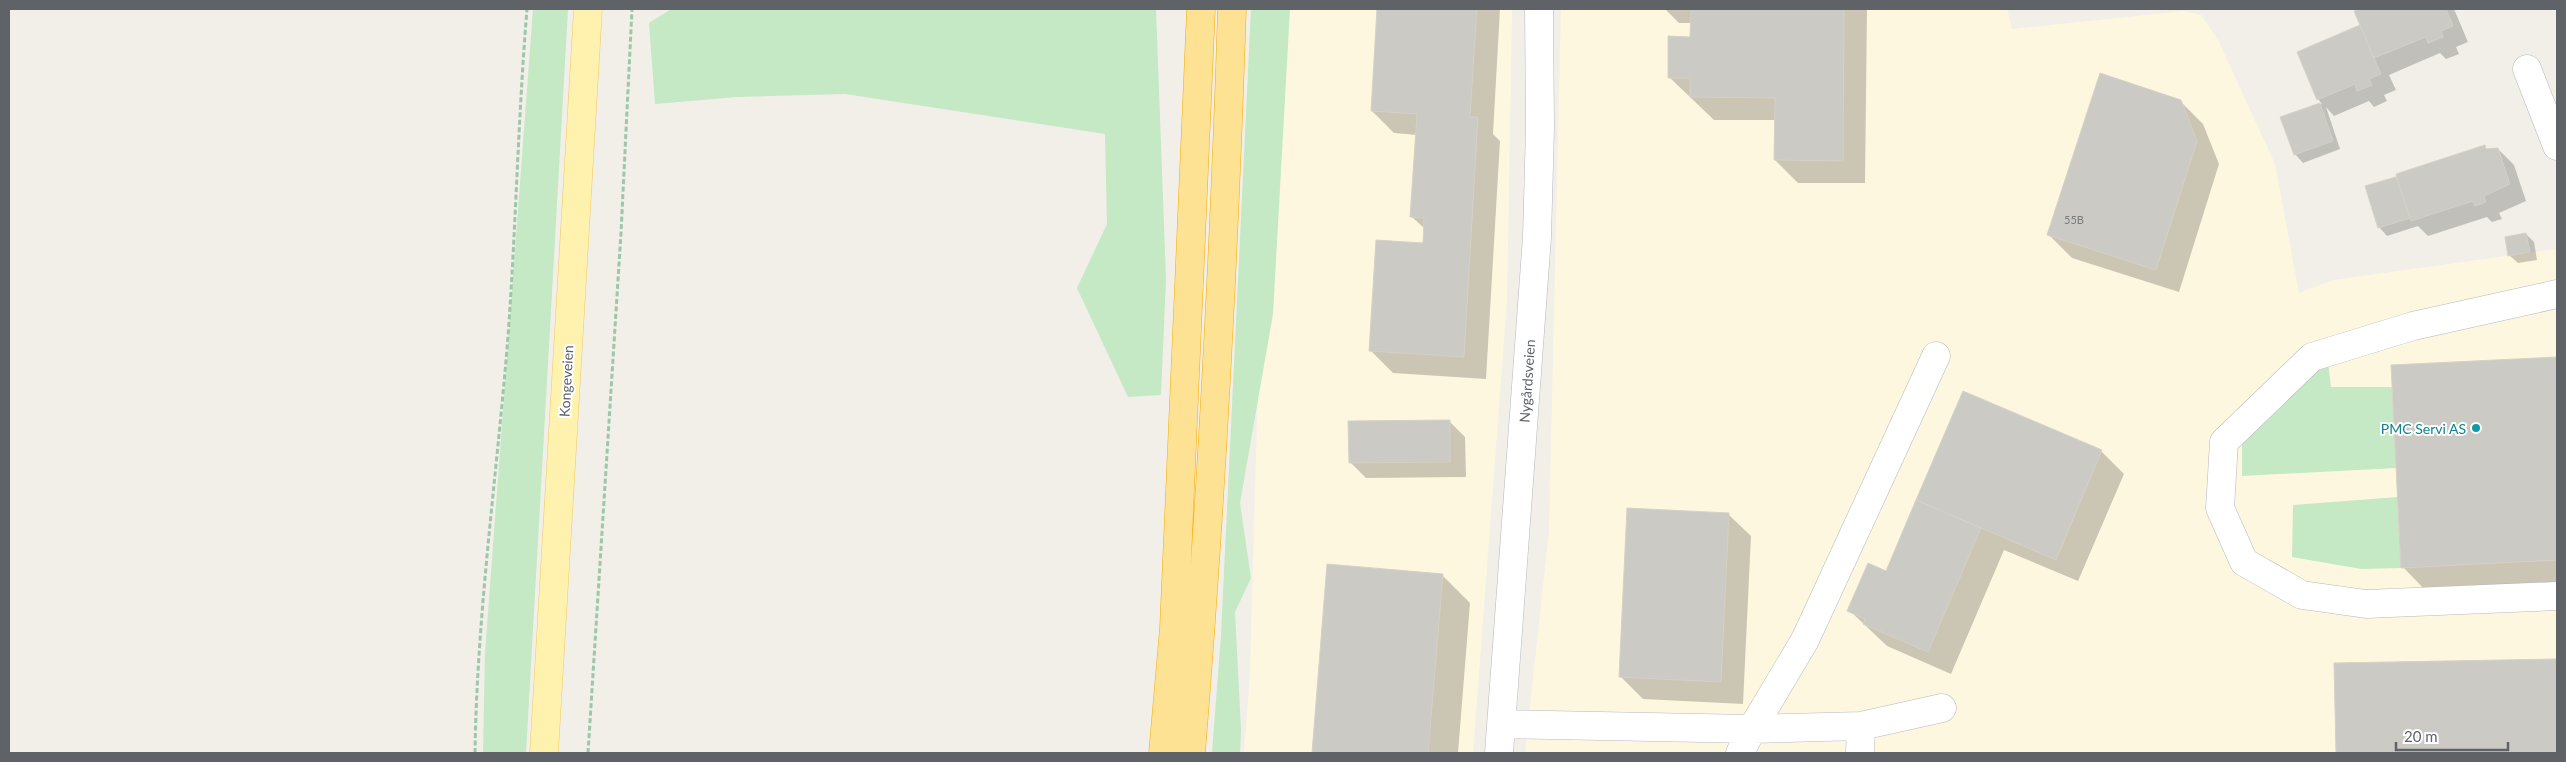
<svg xmlns="http://www.w3.org/2000/svg" width="2566" height="762" font-family="Lato,sans-serif">
<rect width="100%" height="100%" fill="#f1efe8"/>
<path fill="#fef7e0" d="M1275,9H1512L1507,300L1473,753H1244L1250,672L1262,244Z
M1561,9H2007L2012,29L2184,11L2201,15L2218,40L2275,164L2299,293L2333,280L2557,249V753H1525L1549,531Z"/>
<path fill="#c5e8c5" d="M533,9H568L526,753H483L485,653Z
M671,9H1156L1166,280L1161,395L1128,397L1077,288L1107,224L1105,134L845,94L737,97L655,104L649,23Z
M1251,9H1290L1273,314L1240,503L1251,578L1235,612L1241,730L1240,753H1212L1221,635Z
M2328,362L2331,387H2392L2396,468L2242,476V442L2280,398Z
M2398,497L2401,568L2361,569L2292,557L2293,505Z"/>
<path fill="#0003" d="M1378,9H1500L1493,134L1500,141L1486,379L1393,373L1370,350L1424,244L1425,229L1412,217L1417,135L1394,133L1372,111Z
M1665,9H1867L1865,183H1798L1775,160L1776,120H1714L1669,77L1692,38V23H1679Z
M2363,9H2454L2468,42L2456,47L2459,54L2446,59L2440,53L2389,75L2396,90L2384,95L2387,101L2374,107L2369,101L2334,116L2326,107L2340,149L2303,163L2295,154L2282,118L2322,104L2318,99L2362,26L2356,12Z
M2180,101L2203,124L2219,164L2179,292L2072,258L2049,235Z
M2484,147L2488,150L2498,149L2514,165L2526,201L2499,213L2502,219L2492,222L2487,217L2428,236L2418,226L2387,236L2379,227L2396,178L2399,181Z
M2526,234L2534,242L2537,260L2518,263L2509,255Z
M2557,358V583L2425,590L2403,567L2392,367Z
M1964,393L2102,452L2124,474L2078,581L2004,550L1951,674L1887,646L1849,610L1887,573Z
M1449,421L1465,437L1466,477L1366,478L1350,462Z
M1728,514L1751,536L1743,704L1643,699L1620,676Z
M1329,565L1442,575L1470,603L1458,753H1313Z
M2557,660V753H2337L2335,664Z"/>
<path fill="#cccac5" stroke="#d6d1c6" d="M1377,9H1477L1470,117H1478L1464,357L1369,351L1376,240L1423,243L1424,218L1410,217L1417,114L1371,111Z
M1691,9H1844L1843,161L1774,160L1775,98L1690,97V78H1668V36L1690,37Z
M2360,9H2446L2453,26L2441,31L2443,37L2428,43L2426,37L2374,58L2354,11Z
M2360,25L2381,74L2369,79L2372,85L2357,91L2355,84L2317,100L2297,52Z
M2100,73L2181,100L2197,141L2156,270L2047,235Z
M2320,103L2333,141L2294,155L2280,117Z
M2485,145L2486,149L2498,148L2510,184L2484,196L2486,202L2475,206L2473,201L2411,221L2396,174Z
M2396,177L2410,218L2378,228L2365,186Z
M2526,233L2530,252L2508,256L2505,237Z
M2557,357V560L2401,568L2391,365Z
M1963,391L2102,450L2056,560L1916,500Z
M1450,420V462L1349,463L1348,421Z
M1916,500L1981,528L1928,652L1863,624L1865,619L1847,611L1868,563L1886,571Z
M1627,508L1729,513L1721,682L1619,677Z
M1327,564L1443,574L1428,753H1312Z
M2557,659V753H2336L2334,663Z"/>
<g fill="none" stroke-linecap="round" stroke-linejoin="round">
<defs>
<path id="minor" d="M2527,69L2557,146
M2557,294L2413,326L2312,357L2224,442L2220,508L2244,562L2302,595L2366,604L2557,596
M1502,724L1752,729L1805,640L1936,356
M1499,753L1537,237L1540,128L1539,9
M1740,753L1752,729L1861,726L1942,708
M1860,753L1861,726"/>
<path id="major" d="M544,753L588,9"/>
<path id="highway" d="M1163,753L1174,628L1201,9
M1191,753C1211,506 1224,257 1232,9"/>
</defs>
<use href="#minor" stroke="#b5b8bc" stroke-width="29"/>
<use href="#major" stroke="#f2c960" stroke-width="29"/>
<use href="#highway" stroke="#f9ab00" stroke-width="29"/>
<path stroke="#9cc7a9" stroke-width="3" stroke-dasharray="5 2.5" stroke-linecap="butt" d="M475,753C477,613 497,475 508,336C516,227 518,118 527,9
M588,753L621,233L632,9"/>
<use href="#minor" stroke="#fff" stroke-width="28"/>
<use href="#major" stroke="#fff2af" stroke-width="28"/>
<use href="#highway" stroke="#fde293" stroke-width="28"/>
</g>
<circle fill="#0f9aa8" stroke="#fff" stroke-width="2" cx="2476" cy="428" r="5"/>
<g text-anchor="middle" dominant-baseline="central" stroke-width="4" stroke-linejoin="round" paint-order="stroke">
<g font-size="11" fill="#7a7d7f">
<text x="2074" y="219">55B</text>
</g>
<g font-size="14" fill="#5f6368" stroke="#fff">
<text transform="translate(566 381) rotate(-87)">Kongeveien</text>
<text transform="translate(1527 381) rotate(-86)">Nygårdsveien</text>
</g>
<g font-size="14" fill="#0d838f" stroke="#fff" text-anchor="end">
<text x="2466" y="428">PMC Servi AS</text>
</g>
</g>
<rect width="2566" height="762" fill="none" stroke="#5f6368" stroke-width="20"/>
<path d="M2396 742v8h112v-8" fill="none" stroke="#5f6368" stroke-width="2.5"/>
<text x="2404" y="742" font-size="15" fill="#5f6368" stroke="#ffffff" stroke-width="4" paint-order="stroke">20 m</text>
</svg>
